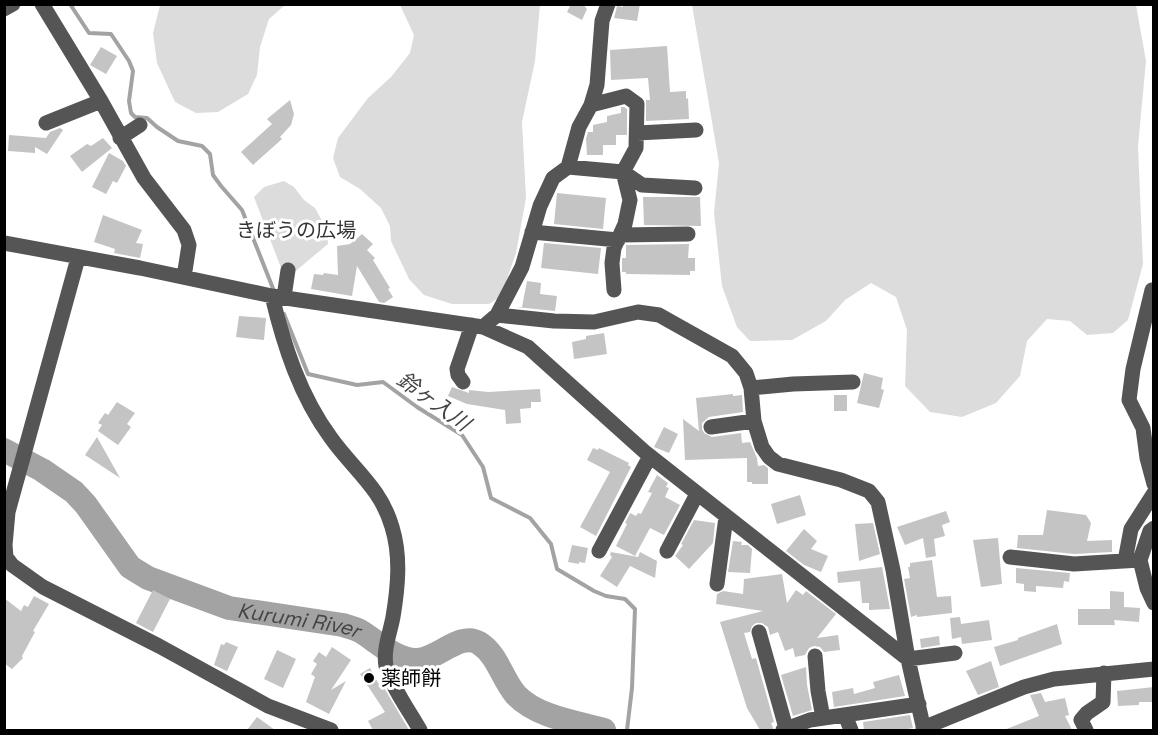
<svg xmlns="http://www.w3.org/2000/svg" width="1158" height="735" font-family="'Space Grotesk','Noto Sans JP',sans-serif">
<rect width="100%" height="100%" fill="#fff"/>
<path fill="#dcdcdc" d="M160,5H285L269,19L260,47L257,75L248,94L218,112L196,113L175,102L157,63L153,33Z
M400,5H540L535,61L522,122L526,198L516,253L501,296L489,304H452L424,295L409,279L391,241L390,226L381,208L360,189L340,177L333,158L338,138L368,98L391,77L410,53L414,35Z
M692,5H1136L1146,61L1138,146L1143,264L1128,320L1113,333L1087,335L1070,321L1047,319L1027,341L1020,376L996,403L962,417L930,412L905,386L907,330L896,297L871,283L845,300L826,321L792,340L750,341L737,327L722,286L714,213L719,163Z
M284,181L294,187L304,200L315,208L327,230L328,244L292,274L283,273L254,197L264,187Z"/>
<g fill="none" stroke-linecap="round" stroke-linejoin="round">
<path stroke="#a3a3a3" stroke-width="4" d="M70,4L89,33L111,34L129,61L133,71L129,101L131,113L135,117L147,118L157,127L178,141L202,146L210,154L213,175L221,186L242,210L274,291
M284,314L308,374L357,385L383,382L417,407L462,435L483,467L491,498L530,518L551,544L557,569L594,591L606,596L625,599L635,609L632,688L627,730"/>
<path stroke="#a3a3a3" stroke-width="24" id="s1" d="M4,450L42,470L74,492L86,505L130,567L148,578L229,608L343,625C348,627 354,628 360,631C377,641 395,660 416,660C436,661 460,631 479,643C498,655 502,679 516,695C537,717 575,722 604,730"/>
</g>
<path fill="#c4c4c4" d="M571,4H586L585,7L587,9L582,20L567,12Z
M623,4H640L637,21L614,18L617,6L623,7Z
M667,46L670,92L686,91V99L688,98L689,119L646,121V100H650L648,78L611,80L610,50Z
M101,47L117,56L106,74L90,65Z
M290,100L294,114L291,125L280,137L282,139L253,165L241,152L272,124L267,119Z
M621,107H624L627,109V135H616V145H603V155H587L586,139L588,132H593V125L607,122V116L621,113Z
M60,128L63,130L47,154L35,147V153L8,151L9,135L46,138L50,132Z
M103,138L112,148L82,172L70,156L87,144L91,146Z
M109,153L123,161L126,166L117,183L113,181L106,194L92,187Z
M557,193L606,198L603,229L554,224Z
M643,197H700L701,226L644,225Z
M103,215L142,230L136,243L143,244L140,258L114,253L115,249L94,242Z
M362,234L373,244L367,250L375,258L373,260L390,288L388,289L393,297L384,303L379,302L357,266L352,296L311,289L314,274L323,275L324,273L338,275L337,246L350,244Z
M544,243L601,248L598,274L541,268Z
M689,244L688,258H695V271H690V275L626,274V272H622V258H626V245Z
M527,281L541,283L540,294L557,296L555,311L516,307H522Z
M239,316L266,318L264,340L236,337Z
M604,333L607,354L574,359L572,342L586,339V336Z
M864,373L883,378L881,389L884,390L879,408L857,403Z
M452,387L469,393V390L488,392L540,389L541,402H531V408L520,409L521,423L506,424L505,410L467,404L448,396Z
M733,394V396L742,395L743,412L709,417L702,423V429L704,433L712,437L741,433L742,443L750,442L757,458L758,466L764,465L768,468V484H752V482H747V458L685,460L683,419L699,431L696,398Z
M834,395H847V411H834Z
M117,402L135,413L127,424L131,427L118,445L98,431L102,425L98,423L105,413L108,415Z
M664,427L678,434L669,453L654,447Z
M97,437L120,478L85,455Z
M593,448L598,450L599,448L629,463L628,465L631,467L596,536L580,527L610,472L587,460Z
M657,475L668,483L666,487L669,488L665,497L680,505L664,535L650,528L635,556L616,546L627,524L625,523L630,513L636,516L638,513L641,514L652,493L648,492Z
M800,495L806,515L777,524L771,504Z
M1047,510L1086,515L1091,523L1087,541L1112,540V552L1074,554L1017,548L1018,535H1043Z
M946,511L950,522L942,525L945,536L934,539L936,556L926,558L923,538L905,545L897,527Z
M694,520L715,523L713,543L689,569L675,556L683,545L681,544Z
M873,523L880,554L859,561L855,524Z
M804,529L817,541L811,549L828,556L821,572L804,565L786,551Z
M998,538L1002,584L981,587L973,540Z
M733,541L742,542L741,545H748L752,549L750,573L728,572Z
M572,545L588,548L585,563L579,562V564L568,562Z
M611,552L638,557L640,552L657,561L655,578L630,566L617,587L600,576L612,557L610,555Z
M932,560L937,597L951,596L952,613L917,617V615L911,617L904,579L910,578L908,567H910V563Z
M882,567L890,609L869,610V603H862L860,581L838,583L837,572Z
M1016,568L1070,573L1069,582L1064,581L1063,588L1036,586V592L1024,591V584L1016,583Z
M782,574L787,603L796,590L803,595L806,591L836,614L817,638L838,635L840,650L824,652L820,647L814,646L809,648L805,655L795,657L793,648L785,651L778,632L770,635L768,627L762,623H756L752,626L750,632L744,633L752,659L756,658L774,722L771,723L774,730H760L747,708L720,622L763,611L716,604L717,594L723,591L743,594L744,579Z
M153,590L170,599L153,632L136,623Z
M1110,591L1124,592V607L1140,608L1139,622L1114,620L1115,625H1078V609H1110Z
M34,596L49,604L33,631L35,632L22,656L23,658L12,669L4,663V598L21,611L24,605L28,607Z
M960,617L961,624L989,620L992,640L962,644L961,637L952,639L950,618Z
M1057,624L1062,644L1000,666L994,647L1018,640V638Z
M939,636L940,645L921,648L920,639Z
M226,642L238,647L227,671L214,665L221,644L224,645Z
M332,647L351,660L331,690L346,681L329,714L306,702L315,677L311,674L317,664L313,661L319,652L326,657Z
M277,650L296,659L283,688L264,679Z
M991,661L999,687L978,695L966,671Z
M806,667L807,685L812,710L793,716L781,675Z
M370,668L378,683L383,686L409,730H373L368,721L385,712L360,674Z
M899,675L905,696L834,707L832,692L853,688L854,694L875,688L873,682Z
M1154,687V702H1139V705L1118,706L1117,691Z
M1041,693L1045,702L1065,698L1069,715L1065,716L1072,730H1004L1039,716L1030,695Z
M910,715L913,728L904,730H864L863,722Z
M257,717L275,730H247Z"/>
<g fill="none" stroke-linecap="round" stroke-linejoin="round">
<path stroke="#555" stroke-width="15" d="M42,4L101,101L144,178L184,230L189,245L184,277
M4,9L13,4
M46,123L101,101
M637,133L696,130
M120,138L140,125
M568,167L623,172L636,148L637,104L626,96L591,105
M623,172L642,185L695,188
M532,232L618,240
M620,235L688,234
M4,243L140,268L272,296L483,327L528,347L646,453L908,659L955,653
M78,258L8,512L5,545L6,557L12,565L43,587L159,646L268,706L331,730
M614,290L612,263L614,248L625,224L630,200L623,172
M1152,290L1133,369L1129,400L1143,428L1147,458L1154,484
M272,296C284,346 300,396 331,438C353,469 381,488 392,527C401,556 398,587 393,617C390,633 383,650 386,666C391,686 410,712 420,730
M284,297L288,270
M497,315L522,267L540,206L553,178L568,167L579,127L591,105L597,85L602,21L608,4
M483,327L497,315L554,321L594,322L638,312L659,315L732,356L746,373L751,388L754,421L762,447L769,457L778,464L841,480L869,491L878,502L893,570L908,659L924,730
M463,382L458,375L457,369L472,325
M751,388L793,384L853,382
M711,427L754,421
M599,551L650,456
M667,551L697,494
M1010,557L1074,564L1140,560L1147,588L1154,603
M1140,560L1150,531L1154,528
M1125,561L1131,529L1154,493
M717,584L726,517
M759,632L786,728
M815,656L818,691L823,718
M845,715L851,730
M923,728L1024,687L1054,679L1154,669
M783,730L810,720L919,704
M1086,730L1081,720L1087,713L1103,702L1104,673"/>
</g>
<circle fill="#000" stroke="#fff" stroke-width="2" cx="369" cy="678" r="6"/>
<g text-anchor="middle" dominant-baseline="central" stroke-width="6" stroke-linejoin="round" paint-order="stroke">
<g font-size="20" fill="#333" stroke="#fff">
<text x="296" y="230">きぼうの広場</text>
</g>
<g font-size="20" fill="#000" stroke="#fff" text-anchor="start">
<text x="381" y="678">薬師餅</text>
</g>
<g font-size="21" font-style="italic" fill="#444" stroke="#fff">
<text transform="translate(434 401) rotate(36)">鈴ヶ入川</text>
<text stroke="none"><textPath href="#s1" startOffset="354">Kurumi River</textPath></text>
</g>
</g>
<rect width="1158" height="735" fill="none" stroke="#000000" stroke-width="12"/>
</svg>
